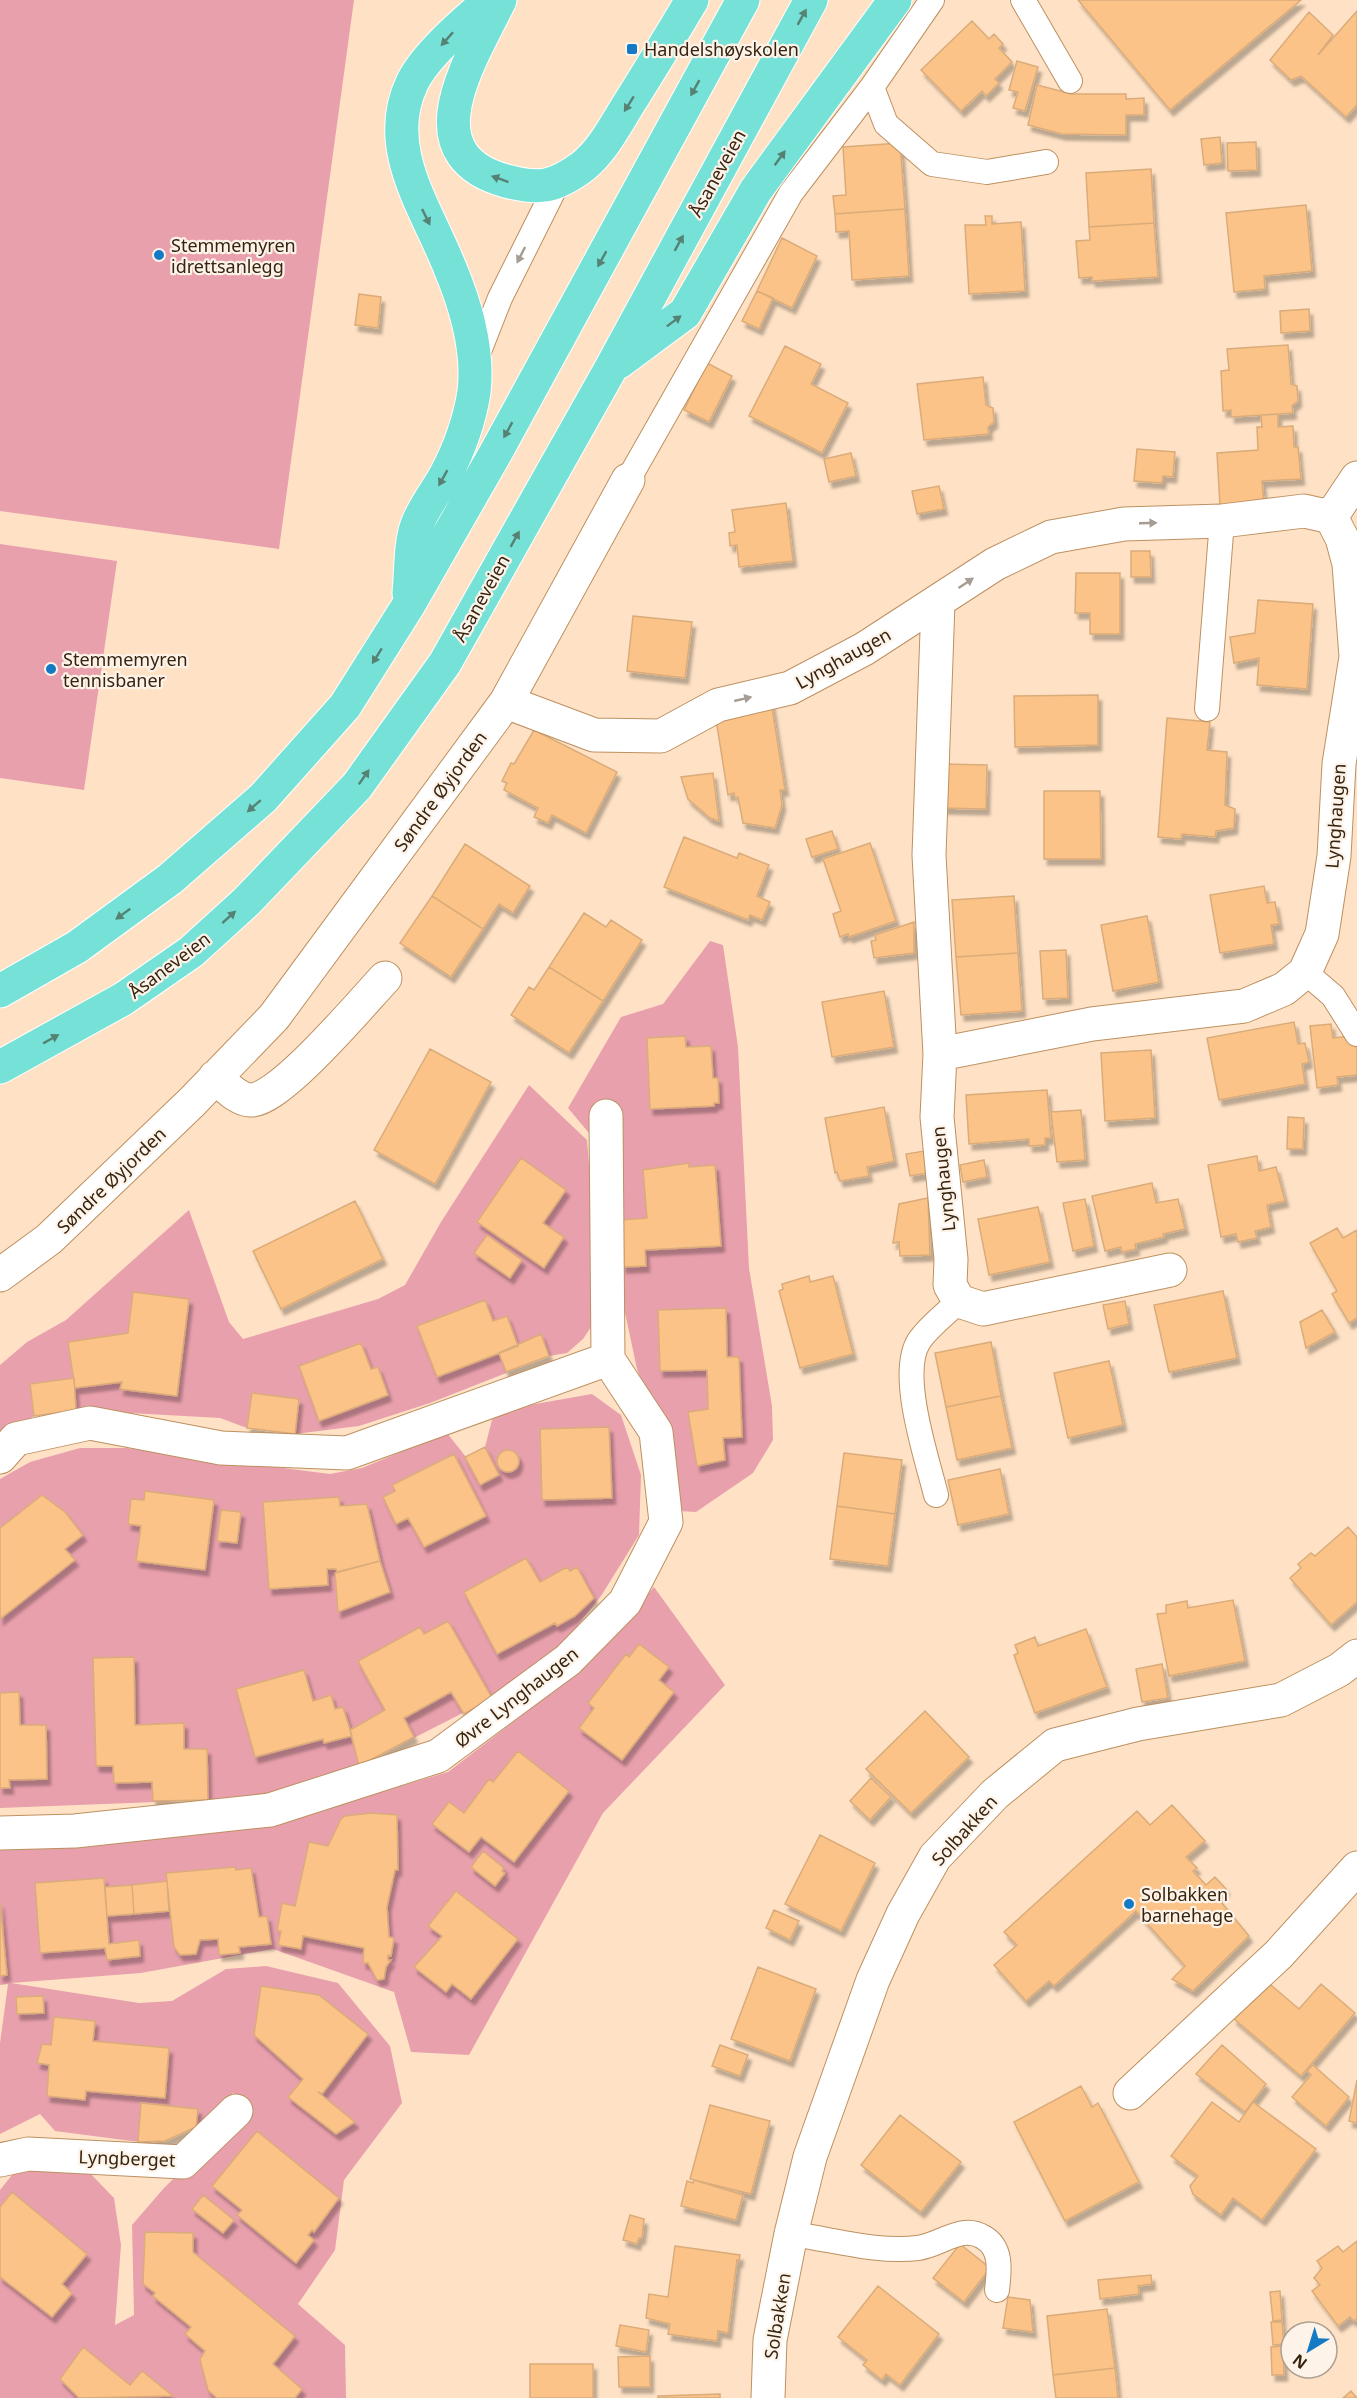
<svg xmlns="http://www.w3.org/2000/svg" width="1357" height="2398" font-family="'Noto Sans',sans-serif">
<defs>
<filter id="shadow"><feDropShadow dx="3.5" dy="6" stdDeviation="1.5" flood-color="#0004"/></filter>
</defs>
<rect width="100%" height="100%" fill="#ffe2c5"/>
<path fill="#e9a0ad" d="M0,0H354L279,549L0,511Z
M0,544L117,561L84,790L0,778Z
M710,941L723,945L738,1047L749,1268L772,1406L773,1440L753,1473L696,1512L679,1511L664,1440L637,1369L618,1280L609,1157L568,1108L621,1017L663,1004Z
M529,1085L587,1140L597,1260L593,1324L583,1339L567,1353L549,1356L430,1403L359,1426L295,1434L247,1428L220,1418L76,1410L34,1416L0,1440V1365L27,1342L66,1320L189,1210L229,1322L243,1339L378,1299L405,1285L441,1222Z
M592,1394L621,1415L641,1475L639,1535L601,1596L554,1655L492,1698L359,1766L265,1794L208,1800L0,1808V1479L30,1462L80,1448H126L330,1474L362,1468L447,1433L466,1457L485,1447L492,1420L506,1409Z
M654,1587L725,1685L603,1813L469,2055L411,2052L394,1992L273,1949L141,1973L11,1983L139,2003L172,2001L226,1969L266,1966L338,1983L390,2046L402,2103L344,2180L335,2250L298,2304L345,2345L346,2398H0V2190L19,2166L86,2169L114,2198L121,2245L115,2325L134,2315L132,2225L164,2188L248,2105L233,2093C206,2118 185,2139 147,2143L55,2131L40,2114L0,2134V2043L8,1984L0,1985V1843L273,1824L448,1772L585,1667Z"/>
<path fill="#fbc387" stroke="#daac7b" stroke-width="1.5" filter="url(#shadow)" d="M1078,0H1301L1170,110Z
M1357,11V105L1346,117L1301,76L1291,80L1270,60L1309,12L1333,35L1318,55Z
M972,21L989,39L994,34L1003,44L999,48L1012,62L995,79L999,83L986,96L982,91L961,111L921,70Z
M1017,61L1038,67L1025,111L1013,108L1018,92L1009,90Z
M1037,85L1072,94H1126V99L1144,98V115H1126V135L1062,134L1028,125Z
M1220,137L1222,163L1204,165L1201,139Z
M1256,142L1257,170L1228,171L1227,143Z
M900,143L905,209L835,214L833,196L846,195L843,147Z
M1151,169L1154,223L1089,227L1086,173Z
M1306,205L1312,271L1264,276L1265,289L1234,292L1226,213Z
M905,209L909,276L852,280L849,231L836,232L835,214Z
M985,216H992V224L1021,222L1025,291L969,294L965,225H986Z
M1154,223L1158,277L1092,281V277L1079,278L1076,241L1090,240L1089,227Z
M782,238L817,256L792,308L757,291Z
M757,291L773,298L759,329L742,321Z
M359,294L381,297L378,328L355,325Z
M1309,309L1310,331L1281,333L1280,311Z
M1288,345L1291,384L1297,386L1298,401L1292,406L1293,413L1231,417V410L1223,411L1221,371L1229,370L1227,349Z
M785,346L821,364L811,384L848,403L822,453L749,416Z
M707,363L732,376L709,422L684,410Z
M983,377L986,405L993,408L994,422L988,427L989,434L924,440L917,384Z
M1278,414V427L1293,426L1294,447H1298L1301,479L1262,481L1264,503L1220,506L1217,453L1258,450L1257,427H1262L1261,415Z
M1137,449L1175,452L1173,477L1163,476L1162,483L1134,481Z
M851,453L856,476L829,482L824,459Z
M939,486L944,509L917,514L912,491Z
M786,503L793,561L739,567L737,545L730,546L729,533L735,532L732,510Z
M1131,551H1150L1151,577H1131Z
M1076,573H1120V634H1090V613H1075Z
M1258,600L1313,604L1307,689L1257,685L1259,658L1234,663L1230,637L1255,633Z
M633,616L692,622L685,678L627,671Z
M1098,695V745L1015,747L1014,696Z
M771,701L785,790H780L782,805L775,828L743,823L738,797L735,798L734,793L728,795L715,713Z
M1167,718L1210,722L1207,750L1227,752L1225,805L1235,809L1234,828L1216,831L1215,837L1182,834L1181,839L1158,837Z
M534,730L617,772L586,833L552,815L548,823L534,817L538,808L504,790L507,783L502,781L511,763L514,764Z
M944,764L987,765L986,809L943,808Z
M713,773L719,821L710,818L688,799L681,777Z
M1044,791H1100L1101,859H1044Z
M832,831L838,849L812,857L806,839Z
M684,837L737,858L739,853L769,865L757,896L770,902L762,920L750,915L748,920L664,887Z
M870,843L896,921L849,937L848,934L840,937L833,914L841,911L823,859Z
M465,844L530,886L513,913L499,904L483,929L432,896Z
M1264,886L1267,903L1275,902L1279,924L1271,925L1274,944L1220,953L1210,895Z
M432,896L483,929L451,977L400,943Z
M1014,896L1018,953L956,957L952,900Z
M584,913L606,927L611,920L642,940L603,1001L549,967Z
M1147,916L1159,982L1113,991L1101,925Z
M914,922V953L874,958L871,941L876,940L875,935Z
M1066,950L1068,998L1043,999L1040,951Z
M1018,953L1022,1011L961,1015L956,957Z
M549,967L603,1001L569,1053L511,1015L529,987L534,990Z
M884,991L894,1047L832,1057L822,1002Z
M1294,1022L1298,1044L1305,1043L1309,1062L1302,1064L1305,1084L1219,1100L1207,1038Z
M1331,1024L1333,1038L1350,1036L1357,1048V1075L1337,1077L1338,1085L1317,1088L1310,1026Z
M685,1036L686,1047L711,1046L713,1078H718L719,1103H714V1106L650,1109L647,1038Z
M430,1049L491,1082L435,1184L374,1150Z
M1151,1050L1155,1118L1105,1121L1101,1053Z
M1047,1090L1051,1138H1045V1145L1029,1146V1139L969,1144L966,1095Z
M884,1107L894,1161L867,1167L869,1176L840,1181L837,1172L835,1173L825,1118Z
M1081,1110L1085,1160L1057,1162L1051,1112Z
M1288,1117L1304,1118L1303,1149H1287Z
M924,1151L928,1173L910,1176L906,1154Z
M1257,1156L1259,1171L1276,1167L1285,1201L1267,1205L1271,1227L1255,1231L1257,1238L1238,1242L1236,1234L1221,1237L1208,1165Z
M521,1158L566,1190L543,1223L564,1237L544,1268L477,1222Z
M984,1160L987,1177L963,1182L960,1165Z
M689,1163V1167L715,1165L721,1246L645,1250L646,1266L623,1267L620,1220L647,1218L643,1170Z
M1152,1183L1156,1203L1178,1199L1185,1229L1163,1234L1164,1237L1135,1244L1136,1249L1122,1252L1121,1247L1105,1251L1092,1196Z
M928,1198L930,1255L900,1256L899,1242L893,1243L899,1204Z
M1085,1199L1094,1246L1073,1251L1063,1203Z
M355,1201L383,1259L281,1309L253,1251Z
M1038,1207L1050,1262L989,1275L978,1219Z
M1337,1228L1343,1238L1357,1230V1318L1349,1323L1332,1294L1337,1291L1310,1243Z
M487,1235L522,1260L510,1278L474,1253Z
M809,1276L810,1282L833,1276L853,1354L800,1368L779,1291L783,1289L782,1284Z
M1223,1291L1237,1358L1169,1372L1154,1305Z
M133,1292L189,1299L177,1396L120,1389L122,1382L75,1388L68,1342L128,1333Z
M485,1300L493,1321L507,1316L518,1346L437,1377L417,1326Z
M1125,1301L1129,1324L1108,1329L1103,1305Z
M726,1308L727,1357H739L742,1437L723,1438L725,1460L697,1466L688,1412L708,1409L707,1370L660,1371L658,1310Z
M1322,1310L1335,1332L1306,1348L1300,1322Z
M541,1334L549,1356L506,1372L499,1353Z
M991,1342L1001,1396L946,1407L935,1353Z
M361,1343L371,1369L378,1367L388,1395L319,1421L299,1366Z
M1109,1361L1123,1425L1068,1438L1054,1373Z
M74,1378L76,1410L34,1416L30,1384Z
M252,1393L299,1399L295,1434L247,1428Z
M1001,1396L1012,1448L957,1460L946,1407Z
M609,1427L612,1498L542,1500L540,1429Z
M485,1447L499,1475L480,1485L465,1457Z
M497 1461a11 11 0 1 1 22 0a11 11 0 1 1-22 0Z
M844,1453L902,1460L895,1514L837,1506Z
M454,1454L486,1516L424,1547L408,1518L396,1524L383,1497L395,1491L392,1485Z
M1000,1469L1009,1514L958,1525L948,1480Z
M145,1491L214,1500L205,1570L136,1561L141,1526L128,1524L131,1499L144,1500Z
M42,1495L65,1512L83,1535L65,1549L75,1560L0,1619V1528Z
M339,1497L340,1506L367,1504L380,1561L337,1572L336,1569H327L328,1585L269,1589L263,1502Z
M837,1506L895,1514L888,1566L830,1559Z
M221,1510L241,1512L237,1543L217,1541Z
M1348,1527L1357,1537V1602L1331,1625L1290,1578L1301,1568L1298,1564L1311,1553L1315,1556Z
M526,1558L540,1582L567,1567L570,1571L577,1567L594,1598L575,1616L557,1626L555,1623L497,1654L464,1592Z
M380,1561L390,1592L338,1612L335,1573Z
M1233,1600L1245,1661L1169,1676L1157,1614L1166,1613V1605L1187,1601L1188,1608Z
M448,1621L492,1698L464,1714L451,1692L404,1718L414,1737L359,1766L350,1730L385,1710L358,1661L420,1627L424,1634Z
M1086,1629L1107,1687L1035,1713L1014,1655L1018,1653L1015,1645L1035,1637L1038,1646Z
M639,1644L669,1667L659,1680L674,1692L622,1760L579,1728L594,1708L588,1703L626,1654L629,1657Z
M134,1657L135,1725L184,1723V1749H207L208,1800L153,1801L152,1782L114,1783L113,1766H96L93,1658Z
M1162,1664L1168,1698L1142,1702L1136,1669Z
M304,1670L313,1701L331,1695L335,1709L343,1707L352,1736L324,1743L323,1739L255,1757L236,1689Z
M19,1692L20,1725H46L47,1779L9,1780L10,1788H0V1693Z
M925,1711L969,1757L911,1813L866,1769Z
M518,1751L569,1791L514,1862L481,1837L469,1852L432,1824L449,1802L464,1813L489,1779L493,1782Z
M871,1778L891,1797L870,1820L850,1801Z
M1172,1805L1205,1841L1186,1857L1197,1868L1193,1871L1206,1885L1215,1877L1226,1889L1217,1897L1249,1936L1193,1991L1172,1979L1185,1966L1136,1911L1054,1986L1049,1981L1026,2001L994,1965L1017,1945L1004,1932L1137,1811L1150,1825Z
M371,1813L397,1815L398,1870H395L387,1907L389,1937L394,1938L391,1956L388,1955V1960H391L386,1967L384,1979L377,1980L368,1963H363L364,1948L303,1936L301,1949L278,1945L281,1931H277L282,1903L295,1906L309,1842L328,1846L341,1819L345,1816Z
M820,1835L875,1863L841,1931L785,1904Z
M483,1851L504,1868L502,1871L505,1873L495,1886L471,1867Z
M235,1867L236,1870L251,1868L259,1917L267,1916L271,1944L239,1947L240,1953L219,1955L218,1939L200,1940L196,1954L180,1955L174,1947L166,1873Z
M104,1878L109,1944L139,1940L140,1956L107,1960L105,1948L40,1953L35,1883Z
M167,1881L169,1911L134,1914L132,1885Z
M132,1885L134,1914L107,1916L105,1887Z
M456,1891L518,1939L471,1999L452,1984L446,1992L414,1967L442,1936L428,1926Z
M0,1902L7,1975L0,1976Z
M774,1910L799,1921L790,1940L766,1928Z
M758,1967L816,1989L790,2061L731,2039Z
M1265,1980L1299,2009L1321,1984L1355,2013L1301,2076L1233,2018Z
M261,1986L319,1995L368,2034L322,2094L318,2092L355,2122L336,2134L288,2097L303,2079L254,2035Z
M43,1996L44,2013L17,2014L16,1997Z
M54,2017L95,2021L93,2041L169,2048L165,2098L86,2091L85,2100L47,2096L49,2065L37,2063L42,2044L51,2045Z
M720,2045L748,2055L740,2076L712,2066Z
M1222,2045L1266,2084L1245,2112L1196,2074Z
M1313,2065L1349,2097L1326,2126L1292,2097L1311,2075L1307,2071Z
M1357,2080V2123L1349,2121Z
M1081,2086L1092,2107L1098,2103L1139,2182L1065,2221L1014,2122Z
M1212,2102L1239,2122L1253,2102L1316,2149L1262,2220L1233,2198L1221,2215L1193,2194L1190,2186L1198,2176L1171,2156Z
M141,2103L198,2109L196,2127L165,2141L138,2142Z
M710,2105L770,2121L751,2194L690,2179Z
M900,2115L961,2162L921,2212L861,2165Z
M257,2131L339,2198L314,2232L312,2230L308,2235L314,2240L296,2263L237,2215L242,2210L212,2186Z
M694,2180L743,2195L736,2220L681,2206L687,2181L693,2183Z
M12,2192L87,2254L62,2284L72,2293L52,2317L0,2277V2207Z
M203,2195L234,2220L223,2233L192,2209Z
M630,2215L644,2219L642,2238H639L637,2244L623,2240Z
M145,2232L193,2233V2252L295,2336L273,2364L302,2389L295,2398H217L208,2390L200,2359L205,2351L185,2334L191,2327L153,2296L155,2293L143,2284Z
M1357,2241V2319L1354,2321L1350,2317L1338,2326L1312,2291L1320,2285L1314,2278L1322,2268L1317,2261L1338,2246L1343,2252Z
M960,2244L990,2268L964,2302L933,2278Z
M675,2246L740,2255L739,2261L737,2260L728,2333L718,2331L717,2341L668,2334L670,2324L646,2318L649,2294L668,2297Z
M1151,2275L1152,2284L1138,2286L1139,2294L1100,2299L1098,2280Z
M878,2286L939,2334L900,2385L886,2374L882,2380L863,2365L867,2360L838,2337Z
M1280,2291L1282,2320L1273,2321L1270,2292Z
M1008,2297L1030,2300L1033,2332L1003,2328Z
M1107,2309L1115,2368L1053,2375L1047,2316Z
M1271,2322H1282L1284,2344L1273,2345Z
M620,2325L649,2330L646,2352L616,2346Z
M1283,2346L1284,2375H1272L1271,2347Z
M83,2347L130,2385L142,2371L173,2396L79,2398L60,2379Z
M650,2356V2387H619L618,2357Z
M530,2364H593V2398H530Z
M1115,2368L1118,2398H1056L1053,2375Z
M1351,2391L1357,2398H1343Z
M720,2394V2398H658V2396Z"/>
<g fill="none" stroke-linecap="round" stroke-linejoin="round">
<defs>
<path id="lane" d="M932,0L872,87L886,124L932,164L987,172L1046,162
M1023,0L1070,81
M476,359L500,298L557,184
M628,480L791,193L872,87
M1207,709L1222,521
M1305,972L1333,996L1357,1034
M936,1495C927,1458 898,1374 919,1341C929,1326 947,1313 959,1301
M791,2234C832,2239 876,2253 918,2248C941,2245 961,2224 983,2237C1003,2248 999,2272 997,2290"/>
<path id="street" d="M1331,517L1357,478
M506,702L594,735L661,736L718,705L790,688L864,649L995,564L1051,537L1124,524L1222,521L1304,511L1331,517L1342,538L1349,564L1356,657L1339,764L1334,856L1322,934L1305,972L1284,989L1244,1006L1092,1024L940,1054L929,855L938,603
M940,1054L937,1117L951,1259L950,1285L959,1301L983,1309L1170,1270
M215,1077C225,1085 236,1099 250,1100C278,1103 364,1000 385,978
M606,1116L608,1359
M0,1275L49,1239L192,1102L274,1017L506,702L628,480
M0,1457L16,1439L90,1423L221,1448L347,1453L608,1359L656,1432L666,1522L625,1602L568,1660L438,1756L270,1810L75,1831L0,1833
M1130,2093L1279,1954L1357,1868
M0,2160L28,2154L183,2162L236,2111
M768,2398L770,2340L791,2234L810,2157L873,1980L903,1914L935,1857L995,1794L1055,1745L1138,1724L1281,1700L1339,1670L1357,1656"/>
<path id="highway" d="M500,0C473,57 407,154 506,181C539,190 555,187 582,167C604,150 618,120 633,97C653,65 673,32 692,0
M619,362L685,313L756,190L895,0
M409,593C411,574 410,543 417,525C423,508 437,491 446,474C459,450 470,419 474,392C479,350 466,306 450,268C427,209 381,148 412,83C426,54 466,21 490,0
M0,991L77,947L170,879L263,798L345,706L408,606L495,454L743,0
M0,1067L123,999L191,952L246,902L357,786L445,663L611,368L811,0"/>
</defs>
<use href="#lane" stroke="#bd9060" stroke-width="26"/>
<use href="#street" stroke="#bd9060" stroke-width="35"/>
<use href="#highway" stroke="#fff" stroke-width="35"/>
<use href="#lane" stroke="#fff" stroke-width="24"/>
<use href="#street" stroke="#fff" stroke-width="33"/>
<use href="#highway" stroke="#76e1d7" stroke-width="33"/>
</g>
<defs><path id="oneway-solid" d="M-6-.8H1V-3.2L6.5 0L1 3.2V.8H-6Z" transform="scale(1.5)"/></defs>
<g fill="#568274">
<use href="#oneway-solid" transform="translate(802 17) rotate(-61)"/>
<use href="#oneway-solid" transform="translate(447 39) rotate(132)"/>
<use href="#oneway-solid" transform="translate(695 88) rotate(119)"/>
<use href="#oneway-solid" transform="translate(629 104) rotate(122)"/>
<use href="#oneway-solid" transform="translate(780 158) rotate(-54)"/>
<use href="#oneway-solid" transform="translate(500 179) rotate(-160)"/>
<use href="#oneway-solid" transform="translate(426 217) rotate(64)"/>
<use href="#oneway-solid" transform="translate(679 243) rotate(-61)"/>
<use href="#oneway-solid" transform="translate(602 259) rotate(119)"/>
<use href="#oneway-solid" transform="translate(674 321) rotate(-37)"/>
<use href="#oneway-solid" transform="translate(508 430) rotate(119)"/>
<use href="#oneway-solid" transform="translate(443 478) rotate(119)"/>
<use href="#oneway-solid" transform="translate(515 539) rotate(-61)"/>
<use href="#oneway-solid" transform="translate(377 656) rotate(122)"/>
<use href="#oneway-solid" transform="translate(364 777) rotate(-55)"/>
<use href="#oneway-solid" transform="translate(254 806) rotate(139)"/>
<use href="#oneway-solid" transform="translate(123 914) rotate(144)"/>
<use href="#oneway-solid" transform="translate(229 917) rotate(-42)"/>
<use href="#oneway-solid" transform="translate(51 1039) rotate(-29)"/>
</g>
<g fill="#a59c93">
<use href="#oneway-solid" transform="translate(521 255) rotate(117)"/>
<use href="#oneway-solid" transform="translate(1148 523) rotate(-2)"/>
<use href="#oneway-solid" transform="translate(966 583) rotate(-34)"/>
<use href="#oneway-solid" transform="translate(743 699) rotate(-13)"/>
</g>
<g fill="#147ac5" stroke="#fdf3e9" stroke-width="2">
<rect x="626" y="43" width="12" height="12" rx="3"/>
<circle cx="159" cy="255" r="6"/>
<circle cx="51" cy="669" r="6"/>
<circle cx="1129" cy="1904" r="6"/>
</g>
<g text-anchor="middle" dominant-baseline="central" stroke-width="4.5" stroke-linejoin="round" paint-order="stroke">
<g font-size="18" fill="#362410" stroke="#fdf3e9" text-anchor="start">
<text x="644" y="49">Handelshøyskolen</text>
<text x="171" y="245">Stemmemyren<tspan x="171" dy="21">idrettsanlegg</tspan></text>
<text x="63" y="659">Stemmemyren<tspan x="63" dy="21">tennisbaner</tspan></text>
<text x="1141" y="1894">Solbakken<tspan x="1141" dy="21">barnehage</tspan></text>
</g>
<g font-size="18" fill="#362410" stroke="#fdf3e9">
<text transform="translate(717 173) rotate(-61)">Åsaneveien</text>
<text transform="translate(481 598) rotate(-61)">Åsaneveien</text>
<text transform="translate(843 658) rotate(-29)">Lynghaugen</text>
<text transform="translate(440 791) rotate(-54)">Søndre Øyjorden</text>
<text transform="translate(1335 816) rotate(-86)">Lynghaugen</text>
<text transform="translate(169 965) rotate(-37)">Åsaneveien</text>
<text transform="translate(943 1179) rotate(-96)">Lynghaugen</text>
<text transform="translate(111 1180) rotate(-44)">Søndre Øyjorden</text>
<text transform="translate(516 1697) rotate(-38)">Øvre Lynghaugen</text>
<text transform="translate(964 1830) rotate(-48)">Solbakken</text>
<text transform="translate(127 2158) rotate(2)">Lyngberget</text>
<text transform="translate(777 2316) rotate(-81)">Solbakken</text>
</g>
</g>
<g transform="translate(1309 2350) rotate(218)"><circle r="28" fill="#fdf3e9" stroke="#ada092" stroke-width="1.5"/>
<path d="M0-4.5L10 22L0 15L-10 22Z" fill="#147ac5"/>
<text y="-9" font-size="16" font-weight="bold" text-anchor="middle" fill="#362410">N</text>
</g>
</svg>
